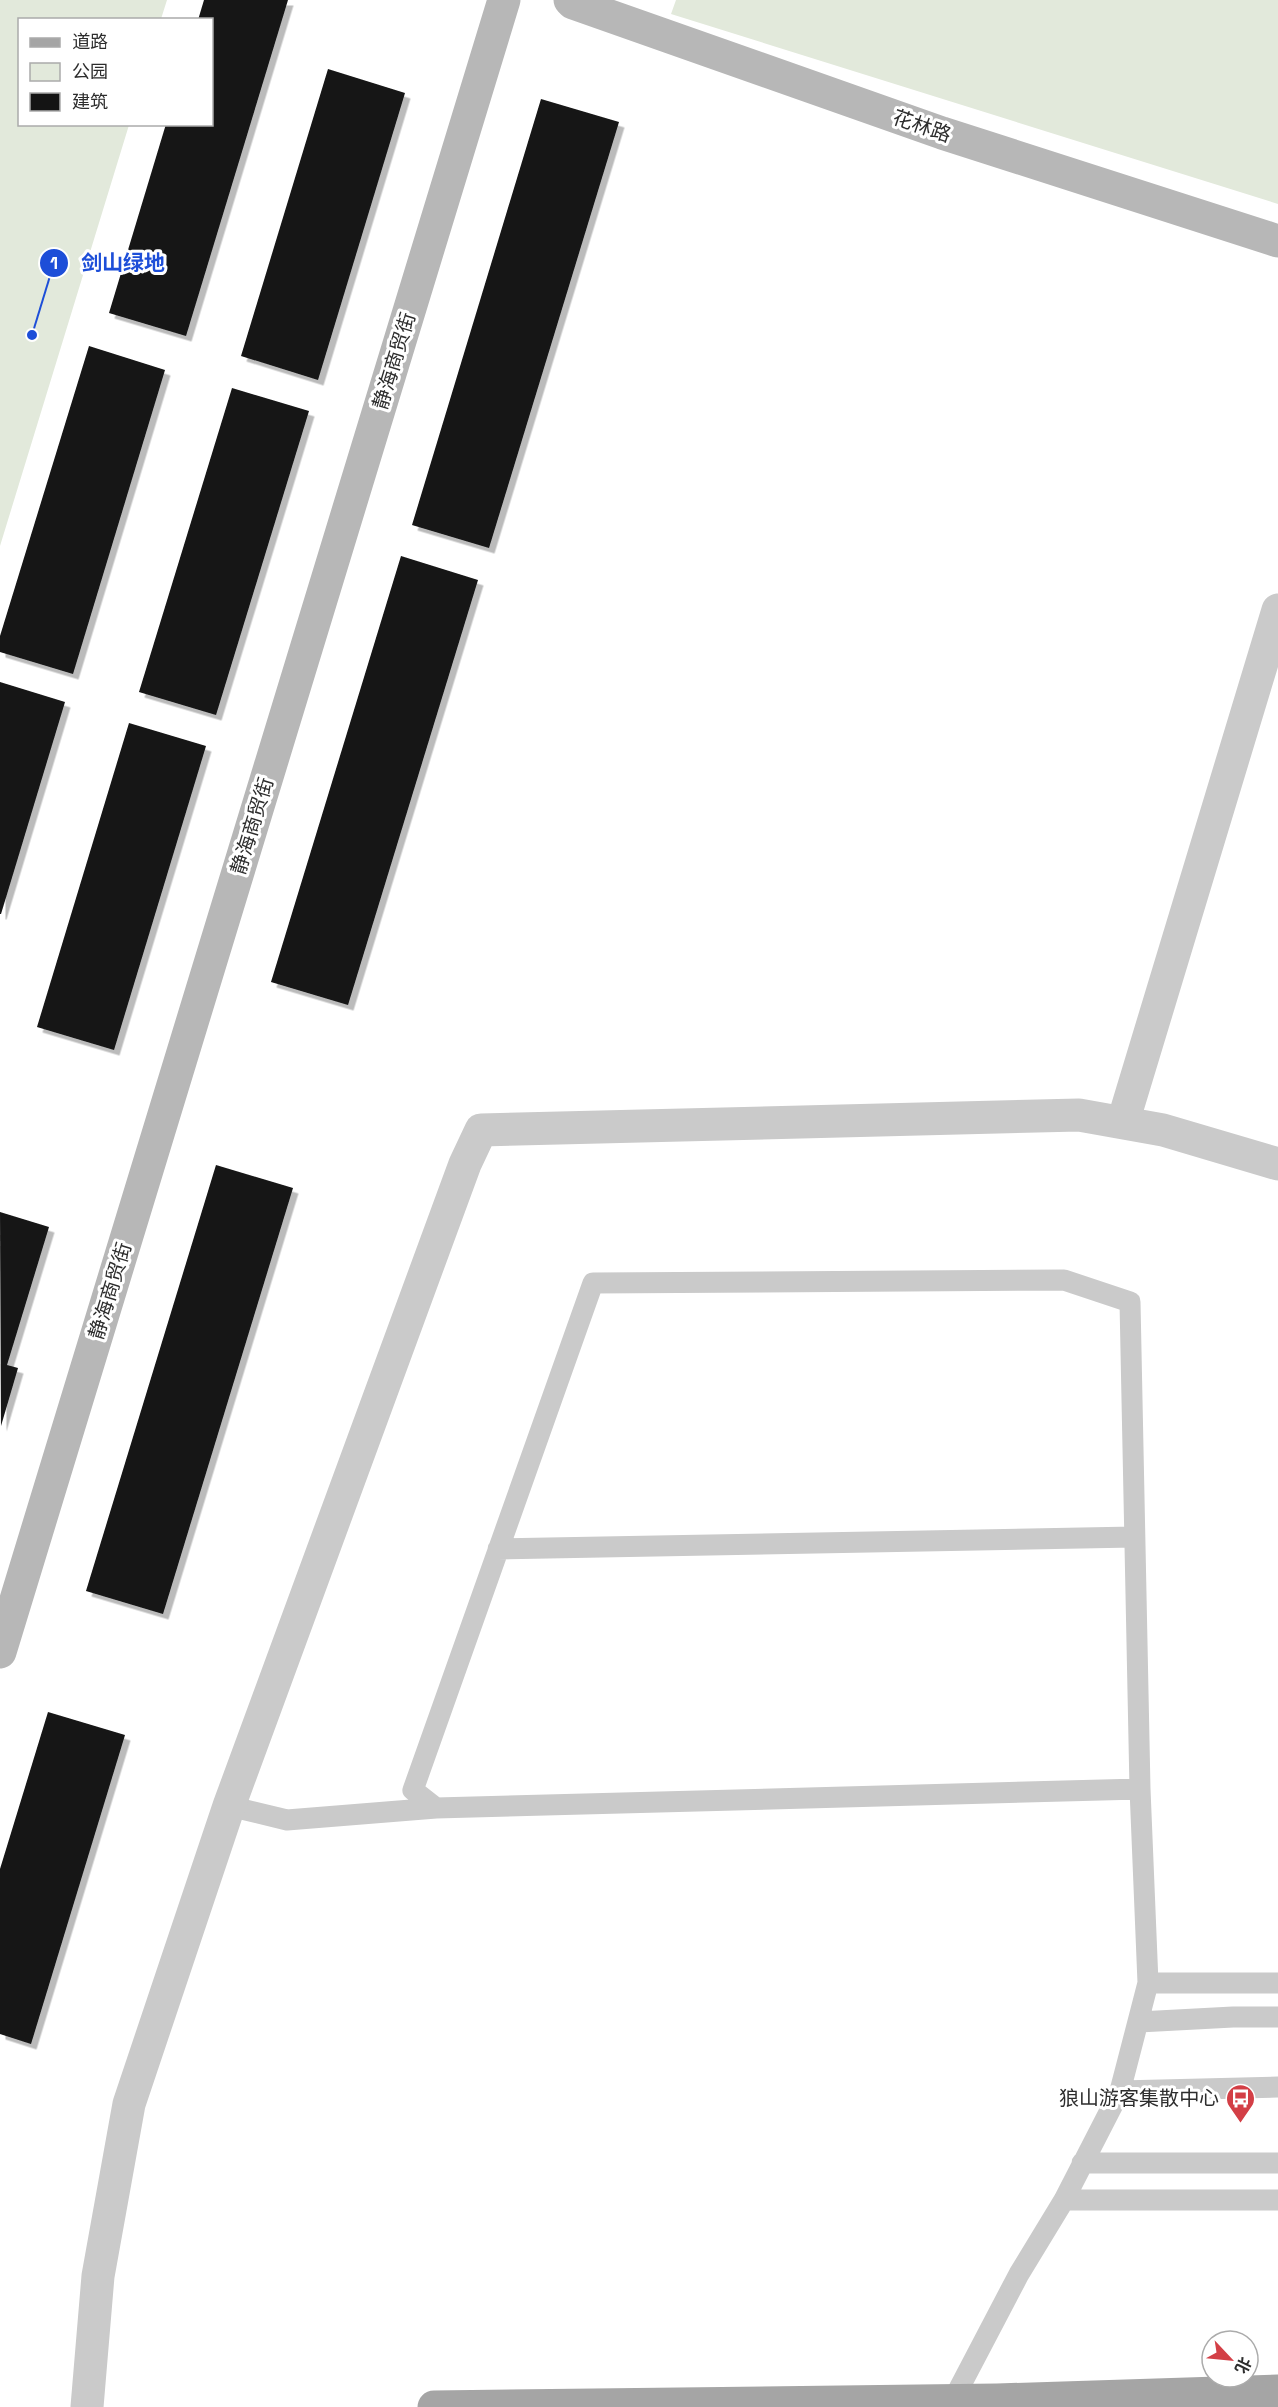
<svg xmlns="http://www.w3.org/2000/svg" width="1278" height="2407" font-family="'Space Grotesk','Noto Sans SC',sans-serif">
<defs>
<filter id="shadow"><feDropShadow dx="5.5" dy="5.5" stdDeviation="0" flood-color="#0004"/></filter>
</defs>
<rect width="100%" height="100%" fill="#fff"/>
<path fill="#e2e9db" d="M0,0H167L161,19L20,20V124L129,125L0,546Z
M676,0H1278V204L671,14Z"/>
<path fill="#141414" filter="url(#shadow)" d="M204,0H288L186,336L109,313L166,124H212V20H198Z
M328,69L405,93L318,380L241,356Z
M541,99L619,122L489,548L412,525Z
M89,346L165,370L73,674L0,652V636Z
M232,388L309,411L216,715L139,692Z
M401,556L478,580L348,1005L271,982Z
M0,682L65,702L1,914H0Z
M129,723L206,746L114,1050L37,1027Z
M216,1165L293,1188L163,1614L86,1591Z
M0,1212L49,1227L7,1365L18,1368L1,1426Z
M48,1712L125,1735L31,2044L0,2034V1869Z"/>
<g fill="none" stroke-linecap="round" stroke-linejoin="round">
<path stroke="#cacaca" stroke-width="21" d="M498,1549L1134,1537
M229,1806L287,1820L436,1808
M1148,1983H1278
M1139,2022L1233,2017H1278
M1120,2091L1278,2087
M1082,2163H1278
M1064,2200H1278
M953,2407V2400L1019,2274L1064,2200L1120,2091L1148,1983L1140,1789L1130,1302L1064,1280L593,1283L413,1790L436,1808L1140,1789"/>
<path stroke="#cacaca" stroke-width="33" d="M1123,1122L1278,610
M87,2407L98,2276L129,2104L229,1806L465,1164L481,1130L1079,1115L1163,1130L1278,1164"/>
<path stroke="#b7b7b7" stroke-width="33" d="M570,0L573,3L942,133L1278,241
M0,1652L504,0"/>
<path stroke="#a5a5a5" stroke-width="33" d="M434,2407L997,2400L1278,2391"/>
</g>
<defs>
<symbol id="bus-pin" viewBox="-11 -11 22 30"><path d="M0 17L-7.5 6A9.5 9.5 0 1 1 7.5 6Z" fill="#d33f46" stroke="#fff"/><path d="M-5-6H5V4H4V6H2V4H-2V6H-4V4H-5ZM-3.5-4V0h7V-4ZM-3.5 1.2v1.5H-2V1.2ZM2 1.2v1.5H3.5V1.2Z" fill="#fff"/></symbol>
</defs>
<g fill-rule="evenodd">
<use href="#bus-pin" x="1224" y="2082" width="33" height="45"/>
</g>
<g text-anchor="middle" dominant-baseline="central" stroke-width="6" stroke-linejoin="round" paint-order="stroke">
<g font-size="20" fill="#2d2d2d" stroke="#fff">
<text transform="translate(922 126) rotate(19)">花林路</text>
<text transform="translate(394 361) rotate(-73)">静海商贸街</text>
<text transform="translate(252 826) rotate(-73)">静海商贸街</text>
<text transform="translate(110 1291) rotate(-73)">静海商贸街</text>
</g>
<g font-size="20" fill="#2d2d2d" stroke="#fff" text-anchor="end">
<text x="1219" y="2098">狼山游客集散中心</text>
</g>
</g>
<path fill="none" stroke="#1d4ed8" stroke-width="2" d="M32 335L54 263"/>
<g fill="#1d4ed8" stroke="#fff" stroke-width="2">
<circle cx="32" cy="335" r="6"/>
<circle cx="54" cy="263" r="15"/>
</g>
<g font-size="18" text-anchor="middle" font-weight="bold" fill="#fff">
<text x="54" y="269">1</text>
</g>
<g font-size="21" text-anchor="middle" font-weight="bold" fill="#1d4ed8" stroke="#fff" stroke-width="6" stroke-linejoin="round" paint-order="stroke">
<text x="123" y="270">剑山绿地</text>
</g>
<rect x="18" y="18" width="195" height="108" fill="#ffffff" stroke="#ababab" stroke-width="1.5"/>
<rect x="30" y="38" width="30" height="9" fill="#a5a5a5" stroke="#ababab" stroke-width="1.5"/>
<text x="72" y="48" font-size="18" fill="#2d2d2d">道路</text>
<rect x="30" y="63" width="30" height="18" fill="#e2e9db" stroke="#ababab" stroke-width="1.5"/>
<text x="72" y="78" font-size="18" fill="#2d2d2d">公园</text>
<rect x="30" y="93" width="30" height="18" fill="#141414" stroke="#ababab" stroke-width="1.5"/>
<text x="72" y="108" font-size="18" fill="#2d2d2d">建筑</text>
<g transform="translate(1230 2359) rotate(116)"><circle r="28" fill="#ffffff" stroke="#ababab" stroke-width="1.5"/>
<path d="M0-4.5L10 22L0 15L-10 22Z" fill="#d33f46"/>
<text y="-9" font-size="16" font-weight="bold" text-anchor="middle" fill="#2d2d2d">北</text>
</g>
</svg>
